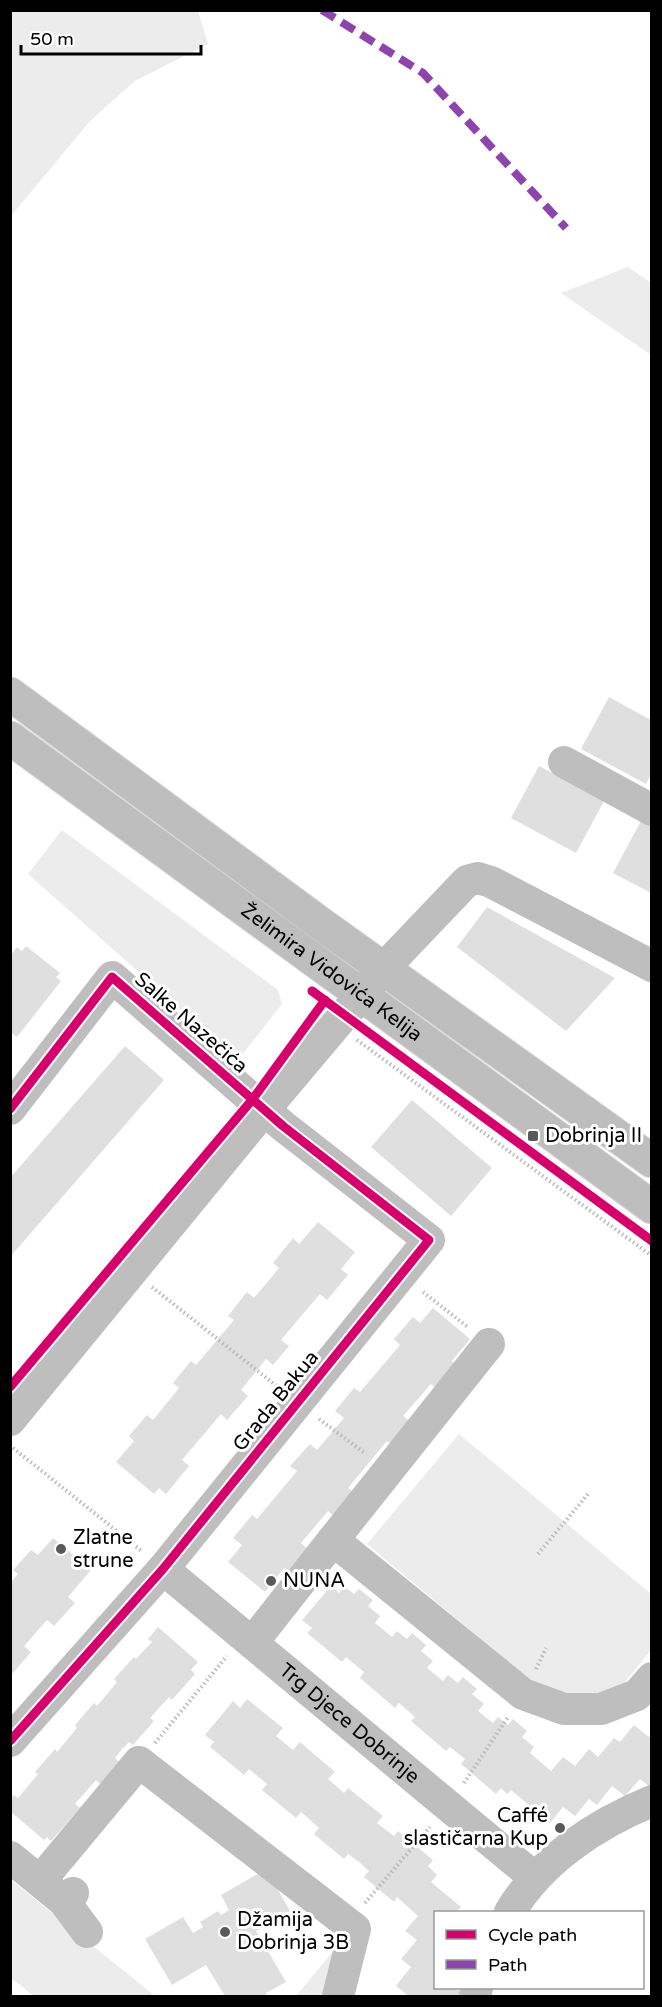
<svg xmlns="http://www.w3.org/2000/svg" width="662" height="2007" font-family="'Varela Round',sans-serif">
<rect width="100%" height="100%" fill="#fff"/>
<path fill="#ececec" d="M11,10L198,11L208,44L135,81L90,121L11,216Z
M628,267L651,283V355L561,293Z
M62,830L278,990L282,1004L238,1060L28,874Z
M459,1434L651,1594V1650L625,1682L611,1693L592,1698L545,1693L367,1544Z
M10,1879L155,1996H34L11,1978Z
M334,1950L325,1996H296Z"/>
<path fill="#dfdfdf" d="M609,697L651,720V774L646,784L581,749Z
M539,766L604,801L576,853L511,818Z
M641,821L651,826V893L613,873Z
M487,907L615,978L566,1031L457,947Z
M26,946L60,973L56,977L61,981L17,1037L10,1032V956L17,947L22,951Z
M125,1046L164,1080L10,1257V1178Z
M412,1100L492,1168L451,1216L371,1147Z
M318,1222L355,1252L341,1269L348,1275L327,1300L320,1294L302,1315L281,1340L289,1346L273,1365L266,1359L241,1390L248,1396L227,1420L221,1414L182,1460L189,1466L166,1494L159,1488L154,1494L116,1462L134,1441L129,1436L147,1415L153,1420L179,1388L173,1383L191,1361L196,1365L234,1320L228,1316L247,1292L254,1298L265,1285L279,1268L273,1263L293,1238L299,1244Z
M433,1308L470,1339L452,1361L459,1368L439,1391L431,1384L403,1416L411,1422L392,1445L387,1441L348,1488L356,1494L336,1518L328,1511L301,1543L308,1549L289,1572L284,1568L265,1592L228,1562L242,1545L233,1538L252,1515L257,1519L297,1471L290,1466L310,1444L317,1450L344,1418L335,1411L354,1388L360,1392L400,1345L394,1339L413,1317L420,1323Z
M53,1538L91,1570L68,1597L75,1603L54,1626L47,1620L24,1646L31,1652L13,1673L10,1671V1583L18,1574L13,1570L31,1550L38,1555Z
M331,1586L339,1593L344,1586L354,1594L359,1589L373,1600L368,1606L380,1616L375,1623L392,1637L397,1631L407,1639L412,1633L426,1645L421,1651L433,1661L427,1668L443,1681L448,1675L458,1683L463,1677L477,1689L472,1694L484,1704L478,1711L493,1723L498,1717L508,1725L513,1719L527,1731L522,1737L534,1747L530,1753L551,1771L563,1757L575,1766L589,1749L598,1757L614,1738L620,1742L634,1725L649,1737L651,1734V1786L650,1787L640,1779L625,1796L612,1786L597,1805L589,1799L575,1816L563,1807L550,1823L511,1790L507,1794L501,1788L496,1794L461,1764L465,1759L450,1747L446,1751L411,1721L415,1717L399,1703L395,1708L360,1678L364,1672L346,1657L342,1662L307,1633L312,1628L302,1620Z
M158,1627L198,1662L191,1670L195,1674L172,1700L169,1697L150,1718L154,1721L133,1745L129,1742L123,1748L115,1758L120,1762L100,1784L96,1780L75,1804L80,1808L51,1841L47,1837L44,1840L10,1811V1799L14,1795L18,1798L38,1774L35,1772L55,1749L57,1752L77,1728L75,1725L94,1703L97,1706L117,1682L114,1679L134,1657L136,1659L152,1642L148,1639Z
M247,1699L283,1728L276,1736L293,1750L300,1742L335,1772L328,1779L344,1793L348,1788L383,1816L377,1823L394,1836L398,1831L433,1860L428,1866L437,1875L431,1882L461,1907L456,1912H435V1988H456L467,1996H405L407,1995L396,1986L411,1967L401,1959L417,1940L405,1931L418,1916L397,1897L394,1902L364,1877L369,1871L359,1862L348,1854L344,1859L314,1834L319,1828L301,1812L296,1818L262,1790L267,1784L249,1769L244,1775L210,1747L214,1742L205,1735L233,1701L240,1708Z
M266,1869L290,1911L256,1931L286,1982L266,1993V1996H225L206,1965L172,1985L145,1939L183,1917L193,1933L203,1927L200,1922L218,1911L221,1915L229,1910L221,1895Z"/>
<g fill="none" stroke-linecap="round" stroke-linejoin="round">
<defs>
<g id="major">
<path d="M10,694L321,924L652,1161"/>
<path id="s2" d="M10,738L652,1207"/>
</g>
</defs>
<use href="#major" stroke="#dbdbdb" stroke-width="35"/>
<path stroke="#b9b9b9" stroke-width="4" stroke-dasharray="1.5 3" stroke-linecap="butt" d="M357,1040L652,1256
M152,1287L278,1387
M423,1292L469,1328
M319,1419L366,1454
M13,1448L143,1552
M538,1554L588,1494
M536,1669L546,1648
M155,1743L227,1656
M464,1783L508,1717
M365,1903L430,1827"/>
<g stroke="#bebebe" stroke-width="32">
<path d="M564,762L652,810"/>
<path d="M10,1109L112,977L283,1126L429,1240L163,1569L10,1741"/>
<path d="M10,1420L264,1110L383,969L467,881L478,878L491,882L652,966"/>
<path d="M333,1540L489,1344"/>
<path id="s1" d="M163,1569L535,1878"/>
<path d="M252,1643L333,1540L523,1694L564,1709H601L637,1695L652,1678"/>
<path d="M10,1857L64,1901L73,1893"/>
<path d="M40,1881L139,1762L355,1929L338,1996"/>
<path d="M64,1901L87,1932"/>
<path d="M510,1912C541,1860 596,1824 652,1801"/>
<path d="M475,1996L477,1988"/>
</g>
<use href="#major" stroke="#bebebe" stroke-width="33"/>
<path stroke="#8e44ad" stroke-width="8" stroke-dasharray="15 8" stroke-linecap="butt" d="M322,10L423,73L566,228"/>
<defs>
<path id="cycleway" d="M312,991L652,1241
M10,1109L112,977L283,1126L429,1240L163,1569L10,1741
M10,1387L252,1100L325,1000"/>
</defs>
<use href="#cycleway" stroke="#fff" stroke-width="13"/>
<use href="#cycleway" stroke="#d6006c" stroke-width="9"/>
</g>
<g fill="#595959" stroke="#fff" stroke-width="2">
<rect x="527" y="1130" width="12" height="12" rx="3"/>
<circle cx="61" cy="1549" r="6"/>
<circle cx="271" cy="1581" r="6"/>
<circle cx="560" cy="1828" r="6"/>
<circle cx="225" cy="1932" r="6"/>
</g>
<g text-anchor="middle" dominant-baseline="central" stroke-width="6" stroke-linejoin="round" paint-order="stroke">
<g font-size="20" fill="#000" stroke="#fff">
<text stroke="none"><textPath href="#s2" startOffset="398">Želimira Vidovića Kelija</textPath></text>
<text transform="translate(191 1023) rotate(41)">Salke Nazečića</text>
<text transform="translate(276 1401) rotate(-51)">Grada Bakua</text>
<text stroke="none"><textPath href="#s1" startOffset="242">Trg Djece Dobrinje</textPath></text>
</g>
<g font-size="20" fill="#000" stroke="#fff" text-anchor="start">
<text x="545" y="1136">Dobrinja II</text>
<text x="73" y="1538">Zlatne<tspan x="73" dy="23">strune</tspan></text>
<text x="283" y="1581">NUNA</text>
<text x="548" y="1816" text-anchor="end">Caffé<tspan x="548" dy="23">slastičarna Kup</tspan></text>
<text x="237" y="1920">Džamija<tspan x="237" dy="23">Dobrinja 3B</tspan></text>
</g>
</g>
<rect width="662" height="2007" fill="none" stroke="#000000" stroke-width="24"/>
<rect x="434" y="1911" width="210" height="78" fill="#ffffff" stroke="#999999" stroke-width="1.5"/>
<rect x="446" y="1930" width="30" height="9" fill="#d6006c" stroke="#999999" stroke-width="1.5"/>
<text x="488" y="1941" font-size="18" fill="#000000">Cycle path</text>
<rect x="446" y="1960" width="30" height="9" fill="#8e44ad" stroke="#999999" stroke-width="1.5"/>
<text x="488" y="1971" font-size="18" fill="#000000">Path</text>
<path d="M21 45v9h180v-9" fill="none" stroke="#000000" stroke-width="3"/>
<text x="30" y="45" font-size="18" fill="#000000" stroke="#ffffff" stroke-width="4.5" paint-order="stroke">50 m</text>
</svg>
